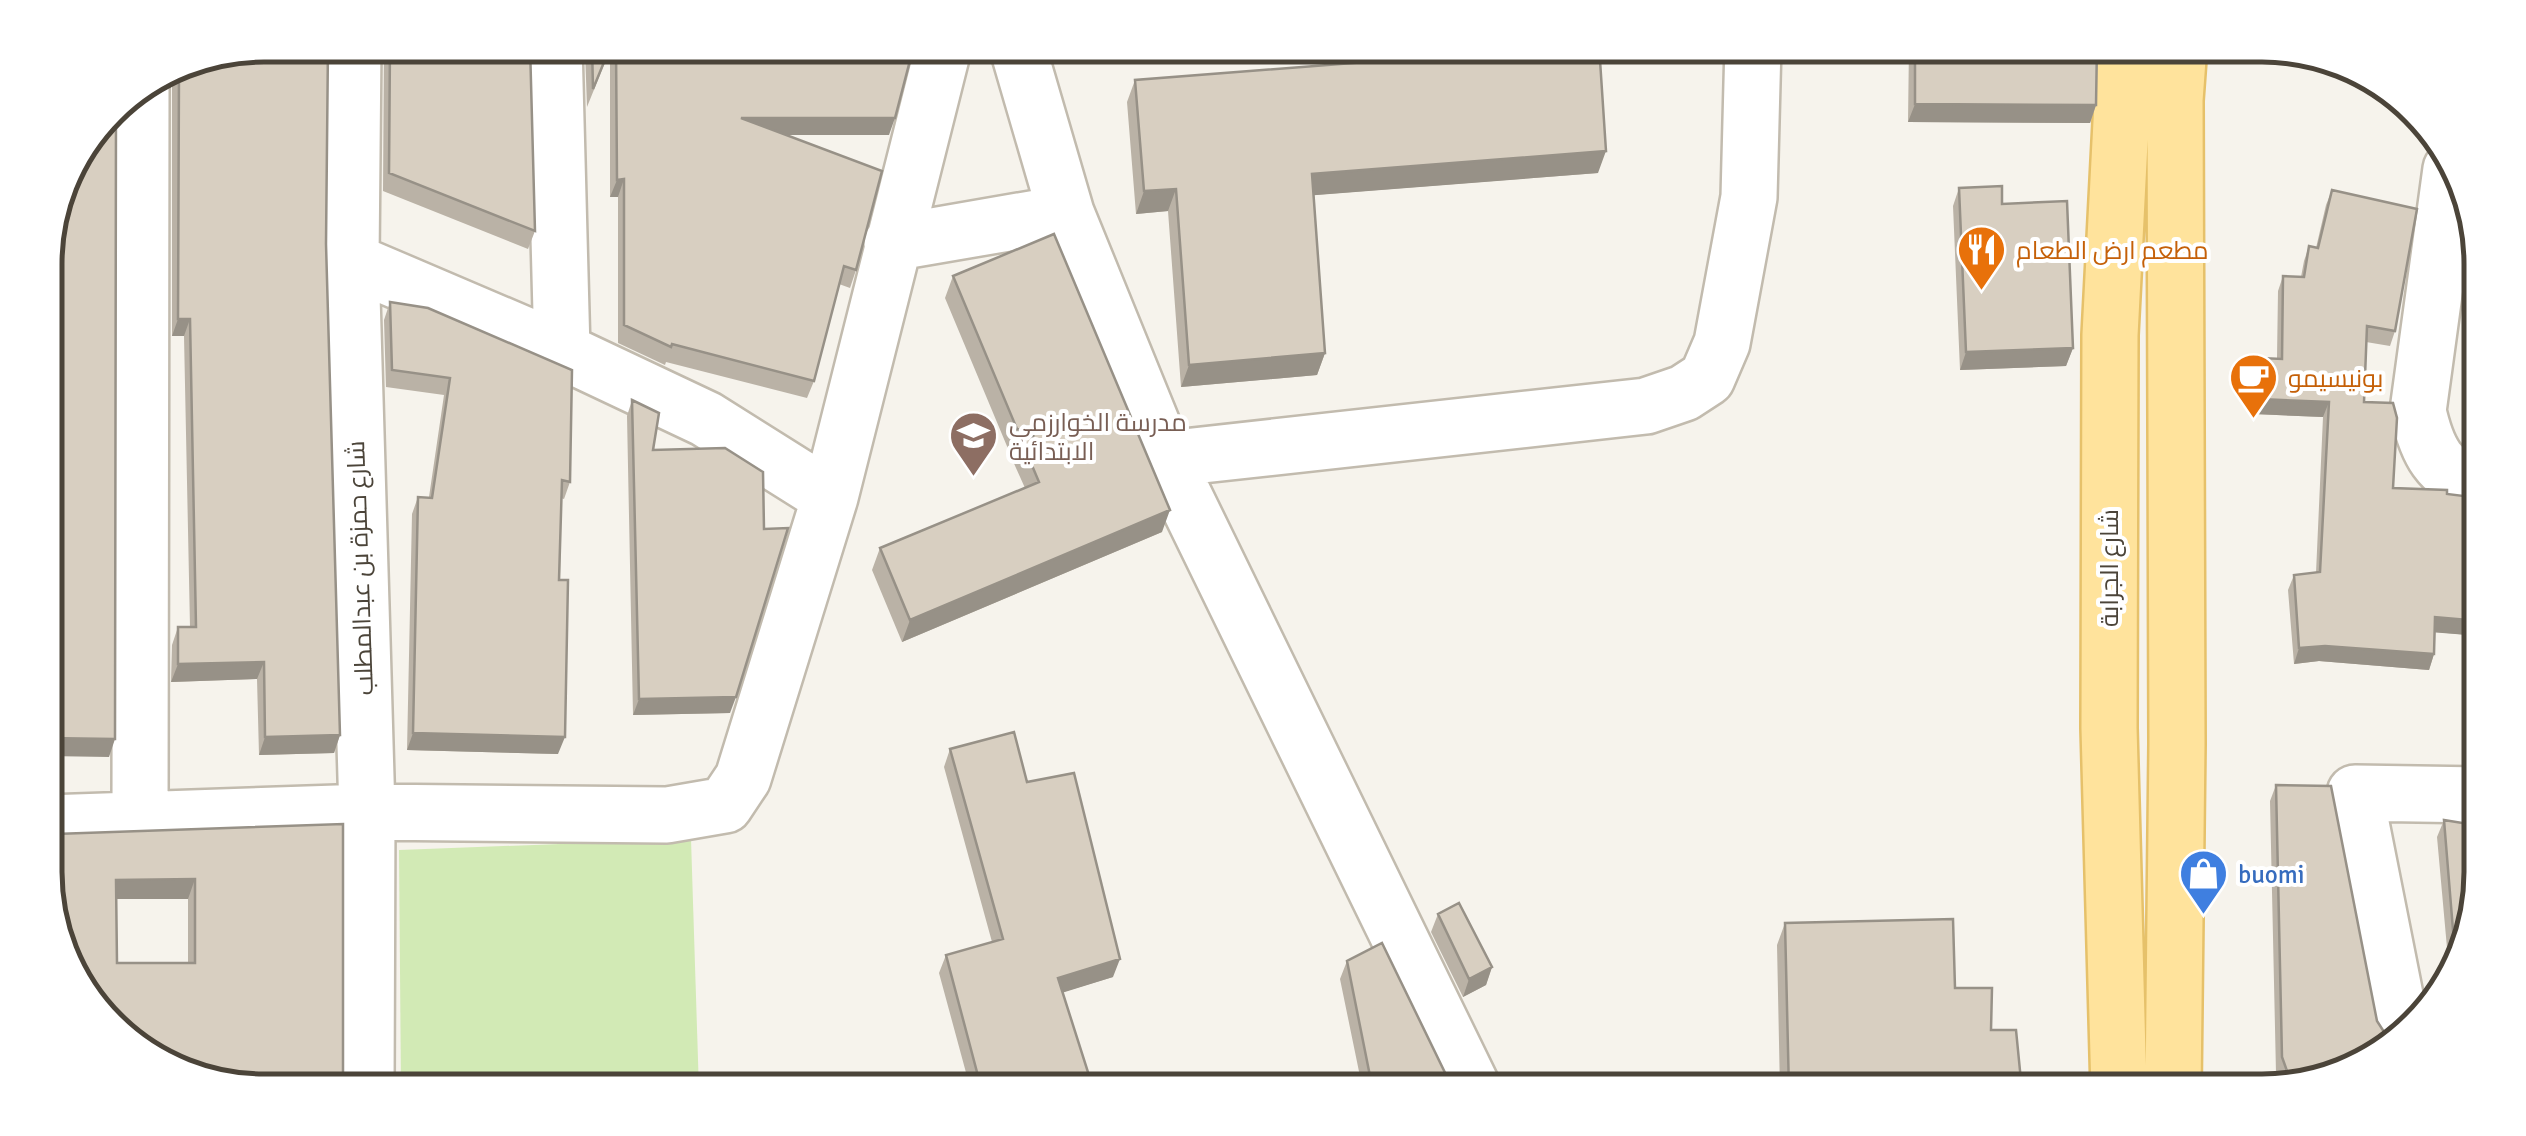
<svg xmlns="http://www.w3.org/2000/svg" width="2526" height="1136" font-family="Signika,Cairo,sans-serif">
<rect width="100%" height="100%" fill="#f6f3ec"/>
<path fill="#d2eab5" d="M691,839L699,1091H401L399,850Z"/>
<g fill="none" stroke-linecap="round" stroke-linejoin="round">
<defs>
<path id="minor" d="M353,45L351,261L367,812L366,1091
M554,45L562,351
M1017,45L1066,213L1166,459L1474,1091
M2451,169L2418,411C2426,447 2439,480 2480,483
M892,243L1066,213
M351,261L562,351L706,419L830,497
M1166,459L1646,406L1684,393L1707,378L1722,343L1749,197L1753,45
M140,821L141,87
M47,823L367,812L667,815L725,805L743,778L830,497L944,45
M2402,1031L2355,793L2481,795"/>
<path id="major" d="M2119,1091L2109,728L2110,335L2125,45
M2173,1091L2177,744L2175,100L2179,45"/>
</defs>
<use href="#minor" stroke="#c2bbae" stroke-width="60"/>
<use href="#major" stroke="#e6c16a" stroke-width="60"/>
<use href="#minor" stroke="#fff" stroke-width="55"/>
<use href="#major" stroke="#ffe39c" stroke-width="55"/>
</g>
<path fill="#bab2a6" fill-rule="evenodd" d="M384,45H530L535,231L528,249L383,191Z
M587,45H616L889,135H787L856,270L850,288L839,284L814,381L807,398L666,362L665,365L618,343V197H610V50L587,107L585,50Z
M1909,45H2097L2096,105L2090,123L1908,122Z
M181,62L326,244L340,735L334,753L259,755L257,679L171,682L172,645L178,627H190L184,336H172V87L167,70Z
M1135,80L1598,173L1314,195L1325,353L1317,375L1181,387L1168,211L1136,214L1127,102Z
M1959,188L2002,204L2073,348L2066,366L1960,370L1953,206Z
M2332,190L2395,331L2390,346L2366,342L2364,402L2393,488L2480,498V636L2435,632L2434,654L2429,670L2319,661L2294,664L2288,590L2294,575L2316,573L2323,417L2254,414L2256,373L2261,358H2277L2278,291L2283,276L2301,277L2304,261L2309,246L2316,248L2326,205Z
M953,276L1162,532L902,642L872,570L880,548L1025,488L1012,459L1015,452L1009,451L945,298Z
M390,302L570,482L564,499L561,498L558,754L407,750L412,514L418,497H429L444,395L386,387L384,320Z
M632,400L653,450L730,713L633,715L627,416Z
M950,749L1027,782L1113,977L1063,992L1094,1091H971L939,973L946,955L992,942L944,767Z
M2276,785L2384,1054L2282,1088L2276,1073L2270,801Z
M2444,820L2464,955L2448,959L2437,837Z
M343,824V1091L91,1006L55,834ZM116,899H188V963H117Z
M1438,914L1492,967L1486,985L1463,997L1431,932Z
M1785,923L1955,988L1991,1030L2022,1091H1780L1777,945Z
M1347,961L1452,1087L1456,1091H1363L1340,979Z"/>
<path fill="#979187" d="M1915,104L2096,105L2090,123L1908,122Z
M741,118H895L889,135H734Z
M1606,151L1598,173L1304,196L1312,174Z
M624,179L618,197H610L617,180Z
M1176,189L1168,211L1136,214L1144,191Z
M178,319H190L184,336H172Z
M2073,348L2066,366L1960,370L1966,352Z
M1325,353L1317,375L1181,387L1189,365Z
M2259,399L2329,402L2323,417L2254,414Z
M1170,510L1162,532L902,642L910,620Z
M2435,617L2480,621V636L2430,632Z
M2325,646L2434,654L2429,670L2319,661L2294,664L2299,648Z
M264,662L257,679L171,682L178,664Z
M736,697L730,713L633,715L639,699Z
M413,733L565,737L558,754L407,750Z
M340,735L334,753L259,755L265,737Z
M47,738L115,739L109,757L47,756Z
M195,879L188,899H109L116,880Z
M2468,939L2464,956L2448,959L2454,942Z
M1120,959L1113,977L1052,996L1058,978Z
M1492,967L1486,985L1463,997L1469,979Z
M2388,1042L2384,1054L2366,1060L2372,1045Z"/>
<path fill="#d8cfc1" stroke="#979187" stroke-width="2.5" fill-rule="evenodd" d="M265,45H328L326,244L340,735L265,737L264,662L178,664V627H196L190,319H178L179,70L177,64L181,62Z
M390,45H530L535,231L389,173Z
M592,45H611L593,89Z
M616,45H914L895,118H741L882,171L856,270L844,266L814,381L672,344L671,347L624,325V179L617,180Z
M1584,45H1599L1606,151L1312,174L1325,353L1189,365L1176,189L1144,191L1135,80Z
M1915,45H2097L2096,105L1915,104Z
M116,104L115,739L47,738L46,250L68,167Z
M2002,186V204L2067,201L2073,348L1966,352L1959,188Z
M2332,190L2417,209L2395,331L2367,326L2364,402L2393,403L2397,418L2393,488L2447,490V494L2480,498V621L2435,617L2434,654L2325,646L2299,648L2294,575L2320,572L2329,402L2259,399L2261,358L2282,359L2283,276L2304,277L2309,246L2318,248Z
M1054,234L1170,510L910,620L880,548L1039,482L1020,437H1033L1034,433L1017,429L953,276Z
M390,302L428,308L572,370L570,482L562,480L559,580H568L565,737L413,733L418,497L432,498L450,378L392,370Z
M632,400L659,413L653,450L725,448L763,472L764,529L788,528L736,697L639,699Z
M1014,732L1027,782L1074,773L1120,959L1058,978L1094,1091H982L946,955L1003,939L950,749Z
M2276,785L2331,786L2377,1021L2388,1038V1042L2372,1045L2376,1056L2292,1085L2282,1057Z
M2444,820L2481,826V872L2468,939L2454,942Z
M343,824V1091H265L181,1074L91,1006L47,901V832L55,834ZM195,879V963H117L116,880Z
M1459,903L1492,967L1469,979L1438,914Z
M1953,919L1955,988H1992L1991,1030H2016L2022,1091H1789L1785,923Z
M1382,943L1452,1087L1456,1091H1373L1347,961Z"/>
<defs>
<symbol id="restaurant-pin" viewBox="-11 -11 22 30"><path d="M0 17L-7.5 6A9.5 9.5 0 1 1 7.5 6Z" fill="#e8710a" stroke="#fff"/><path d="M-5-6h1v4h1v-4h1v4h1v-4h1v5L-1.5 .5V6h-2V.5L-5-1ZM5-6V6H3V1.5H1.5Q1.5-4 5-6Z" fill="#fff"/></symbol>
<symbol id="cafe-pin" viewBox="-11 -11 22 30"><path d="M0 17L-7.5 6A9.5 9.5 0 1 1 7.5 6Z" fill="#e8710a" stroke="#fff"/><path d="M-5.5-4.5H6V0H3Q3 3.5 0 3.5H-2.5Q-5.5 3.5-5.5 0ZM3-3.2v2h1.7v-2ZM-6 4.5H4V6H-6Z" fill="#fff"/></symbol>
<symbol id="school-pin" viewBox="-11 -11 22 30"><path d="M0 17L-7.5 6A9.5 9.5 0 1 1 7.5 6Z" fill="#8d6e63" stroke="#fff"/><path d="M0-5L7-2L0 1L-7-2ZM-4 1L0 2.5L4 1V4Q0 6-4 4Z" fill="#fff"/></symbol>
<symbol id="shop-pin" viewBox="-11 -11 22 30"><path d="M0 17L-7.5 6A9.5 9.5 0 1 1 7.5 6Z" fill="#3f7fe0" stroke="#fff"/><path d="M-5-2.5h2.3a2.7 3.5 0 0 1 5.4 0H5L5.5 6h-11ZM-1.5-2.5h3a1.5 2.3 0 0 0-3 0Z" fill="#fff"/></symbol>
</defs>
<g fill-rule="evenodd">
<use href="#restaurant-pin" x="1954" y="222" width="55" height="75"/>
<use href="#cafe-pin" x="2226" y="350" width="55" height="75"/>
<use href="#school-pin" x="946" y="408" width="55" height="75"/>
<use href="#shop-pin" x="2176" y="846" width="55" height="75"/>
</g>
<g text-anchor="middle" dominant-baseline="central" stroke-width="8" stroke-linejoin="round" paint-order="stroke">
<g font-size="25" fill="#c56008" stroke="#fff" text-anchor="start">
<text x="2016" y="250">مطعم ارض الطعام</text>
<text x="2288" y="378">بونيسيمو</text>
</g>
<g font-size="25" fill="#785e54" stroke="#fff" text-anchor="start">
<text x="1009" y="422">مدرسة الخوارزمي<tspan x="1009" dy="29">الابتدائية</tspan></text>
</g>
<g font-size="25" fill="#4b4439" stroke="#fff">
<text transform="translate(360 568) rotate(-92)">شارع حمزة بن عبدالمطلب</text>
<text transform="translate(2109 568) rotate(-90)">شارع الجرابة</text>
</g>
<g font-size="25" fill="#366cbe" stroke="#fff" text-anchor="start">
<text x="2238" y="874">buomi</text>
</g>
</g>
<path d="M0 0H2526V1136H0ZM264 62H2262A202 202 0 0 1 2464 264V872A202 202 0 0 1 2262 1074H264A202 202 0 0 1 62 872V264A202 202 0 0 1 264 62Z" fill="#fff" fill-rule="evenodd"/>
<path fill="none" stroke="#4b4439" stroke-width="5" d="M264 62H2262A202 202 0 0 1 2464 264V872A202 202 0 0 1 2262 1074H264A202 202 0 0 1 62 872V264A202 202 0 0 1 264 62Z"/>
</svg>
